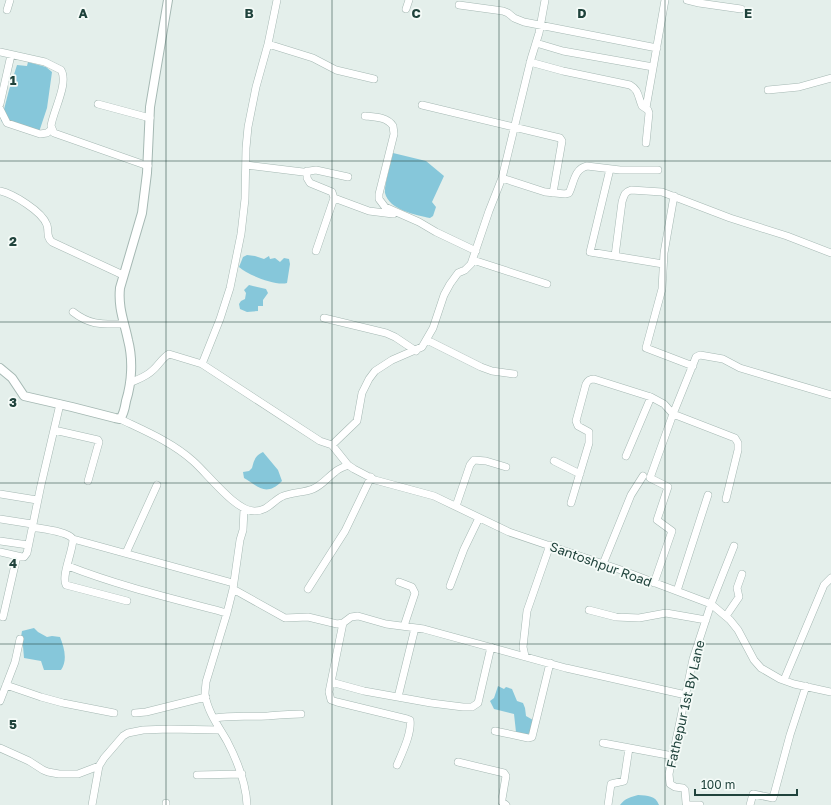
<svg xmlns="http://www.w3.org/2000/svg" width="831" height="805" font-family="'Golos Text',sans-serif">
<rect width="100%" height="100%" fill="#e4efeb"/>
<path fill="#86c7da" d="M28,62L46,67L52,72L47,108L39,132L9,125L1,121L9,90L17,65L27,66Z
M393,153L426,161L444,176L432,202L436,207L433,216L430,218C416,215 389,210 385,193C384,185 391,163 393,153Z
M247,255L255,256L264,259L269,256L270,259L275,258L280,262L284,258L289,259L290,264L287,283C275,286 248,275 239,267L243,257Z
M249,285L266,289L268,293L263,300V306H258V311L247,312L240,309L239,304L241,301L245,299L246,293L244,290Z
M263,452L278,470L282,481C266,497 259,487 244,478L243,472L249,471L252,468C254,460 255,456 263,452Z
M34,628L38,632L47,637L52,636L60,637C64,647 68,660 61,670H44L41,661L24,658L23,646L20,643L22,631Z
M498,686L504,689L506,687L512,689L517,701L523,703L525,708L526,716L533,720L531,732L527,735L516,732L514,714L494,709L490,701L494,698Z
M638,795C648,796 655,795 659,805H620C625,798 631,797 638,795Z"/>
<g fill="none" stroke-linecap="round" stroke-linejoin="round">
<defs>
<path id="minor" d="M687,0L699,3L741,9
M459,5L503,11L508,13L514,18L524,22L657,48
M406,9L409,0
M7,10L10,0
M536,43L563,51L653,67
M268,44L313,58L336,70L374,79
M0,52L45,62L61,70C69,83 53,111 51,126L54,133L148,166
M530,62L563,71L630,85C639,90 638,97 642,106L648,110L649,113L646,143
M768,90L799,87L831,78
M0,104L11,55
M98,104L150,118
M422,105L560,138L562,141L561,147L553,193
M646,108L665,0
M0,109L7,123L40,134L47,133L52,129
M365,116C375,117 387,117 393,126L394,134L379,194V199L385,207L419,222L436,232L476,251
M246,165L303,172L316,170L348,177
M610,169L590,252L663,264
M307,171V178L310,183L332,192L334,198L316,251
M502,178L545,192L565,194L569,193C574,183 574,169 587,166L620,170H658
M0,191C13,194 42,211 47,225C49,232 46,237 52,242L123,275
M674,196L664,253L662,289L646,348L693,366
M334,198L369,211L393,214
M615,256L622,202C624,196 624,192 631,190L662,192L730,218L787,236L831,253
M473,260L547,284
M73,312C91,326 103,324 124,324
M324,318L386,333L395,337L416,351
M427,340L481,367L492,371L514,374
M202,364L220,319L230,288L241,234L245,199L246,148L248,127L256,87L268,44L277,0
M130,383C138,379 146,377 153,370C159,365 162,358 169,354L202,364L320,441L332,445L348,465L354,469L375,480L434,496L509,532L621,570L711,604L730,620L738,630L754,660L761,668L780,679L794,684L831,692
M120,419C145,431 172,442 193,461C208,474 236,512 255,511C267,511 272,502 281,497C291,492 303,493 313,489C322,485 327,478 335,472C338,469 344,467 348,465
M54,430L98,440L99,442L88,481
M332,445L357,421L362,393L369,379L375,371L392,360L422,347L433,328L444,295L450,284L458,273L465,270L471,264L489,211L502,178L531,59L539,33L545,0
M626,456L651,397
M554,461L580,474
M0,494L37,500
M571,503L589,443V432L578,426L576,421L586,384C588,380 590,379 594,379L651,397L664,404L673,414L735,438L738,443V450L726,499
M456,506L470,465L474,460L486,461L506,467
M244,509L243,530L240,540L233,589L227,613L206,682C206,685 205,690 205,694C207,711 219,727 227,741C238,762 246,782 247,805
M0,519L32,524
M32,527C42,529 67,531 73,539C73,551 61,576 66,585L127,601
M73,539L233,583
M0,541L28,545
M0,552L22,557H24L27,553L41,485L60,404
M126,553L157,485
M603,564L631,495L643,476
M68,566C119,586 174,599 227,613
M399,582L412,587L415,593L404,626
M654,583L672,531L657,520L668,487L650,478L673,414L696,357L700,355L723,359L740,368L831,395
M450,586L464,549L479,518
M233,589L285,618L308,617L337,624L343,623L351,617L358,616L386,624L424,629L566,668L686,695
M308,589L345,531L371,477
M677,591L708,495
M589,610L616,617L639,618L666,613L706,620
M726,616L739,597L737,588L742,574
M3,617L17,556
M343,623L329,692L331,700L337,702L407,719L410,720C412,733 402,753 397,765
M525,656L523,647L527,611L550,545
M784,680L824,585L831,578
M331,682L364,691L431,703L463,707H472L478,703L491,647
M6,685L41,697L63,703L114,713
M398,697L415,628
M0,701L15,662L20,639
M135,713L146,712L206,697
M215,718C233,715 249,717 267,716C279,715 290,714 301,714
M495,731L528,738L532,737L550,663
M603,743L673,756
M0,748L29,761L43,770L48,772L59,774H78L99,766
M458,762L504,773L506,776L502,799V802L506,805
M197,775L242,774
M166,803V805
M92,805L99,766L104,758L123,736L128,733L143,730L169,729L219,730
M608,805L611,784L624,781L629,748
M700,805H688L686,803L685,790L683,788L675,787L670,784L669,774L693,659L711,604L734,546
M750,805L753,794L773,798L790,735L806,686"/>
<path id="tertiary" d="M0,368L12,378L24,396L72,407L115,418L120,419C124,414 125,407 126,401C132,382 133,359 128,340C124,321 118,308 120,288L142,213L147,173L150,107L168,0"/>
</defs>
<use href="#minor" stroke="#a5b8b3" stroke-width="8"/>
<use href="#tertiary" stroke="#a5b8b3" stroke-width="10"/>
<use href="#minor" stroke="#fff" stroke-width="7"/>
<use href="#tertiary" stroke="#fff" stroke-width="8"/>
</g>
<path fill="none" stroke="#20433c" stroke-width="1" stroke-opacity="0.55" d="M166,0V805M332,0V805M499,0V805M665,0V805M0,161H831M0,322H831M0,483H831M0,644H831"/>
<g text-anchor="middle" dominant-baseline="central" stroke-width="3.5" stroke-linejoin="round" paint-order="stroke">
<g font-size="13" fill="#20433c" stroke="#f5fbf8">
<text transform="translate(601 564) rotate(20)">Santoshpur Road</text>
<text transform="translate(685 704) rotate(-77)">Fathepur 1st By Lane</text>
</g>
</g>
<g font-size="13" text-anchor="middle" font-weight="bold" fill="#20433c" stroke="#f5fbf8" stroke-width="3.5" stroke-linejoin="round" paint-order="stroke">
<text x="83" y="18">A</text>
<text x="249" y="18">B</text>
<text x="416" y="18">C</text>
<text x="582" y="18">D</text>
<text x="748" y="18">E</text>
<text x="13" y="85">1</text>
<text x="13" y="246">2</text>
<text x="13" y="407">3</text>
<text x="13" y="568">4</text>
<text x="13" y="729">5</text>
</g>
<path d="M695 789v6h102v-6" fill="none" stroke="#20433c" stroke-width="2"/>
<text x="701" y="789" font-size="12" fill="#20433c" stroke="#f5fbf8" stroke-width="3" paint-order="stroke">100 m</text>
</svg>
